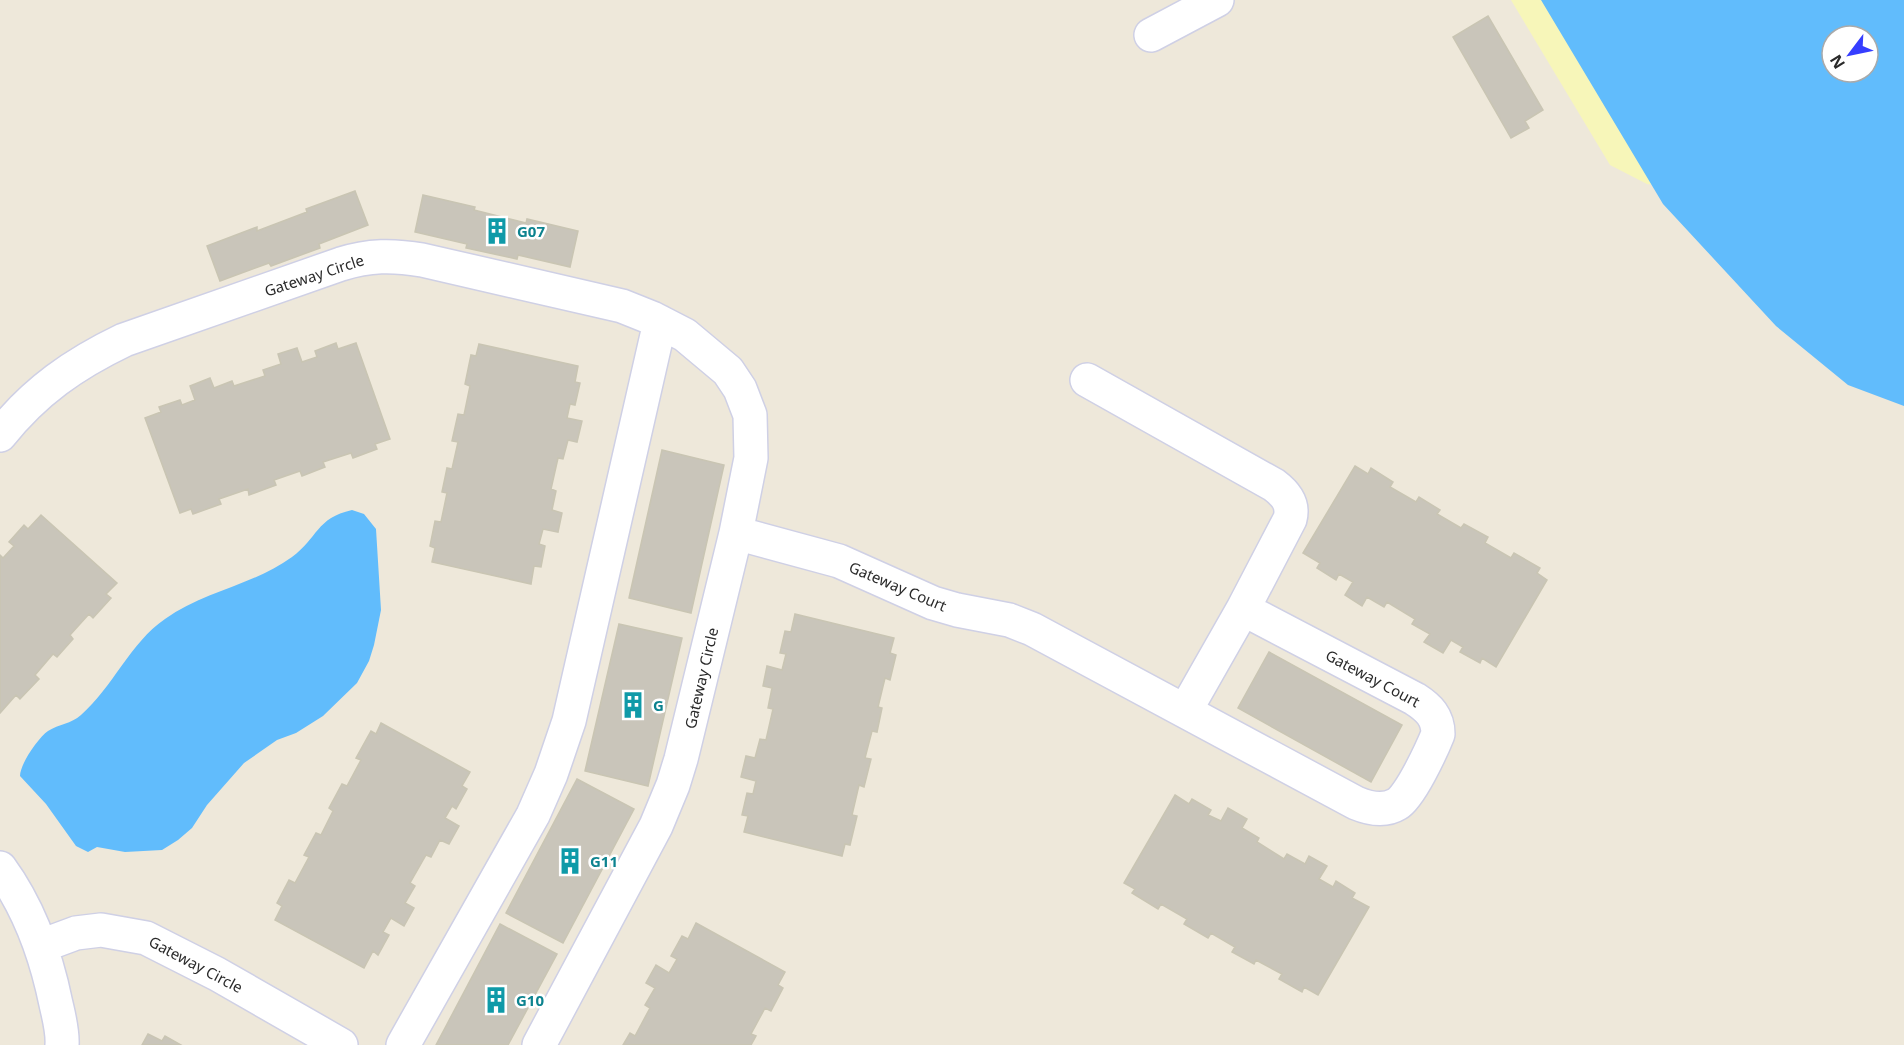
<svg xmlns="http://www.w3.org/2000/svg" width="1904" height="1045" font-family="'Noto Sans',sans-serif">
<rect width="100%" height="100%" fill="#eee8da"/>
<path fill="#f7f6b9" d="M1511,0H1600L1670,187L1647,184L1610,165Z"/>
<path fill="#61bcfc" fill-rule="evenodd" d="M1541,0H1904V406L1848,385L1776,326L1663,204ZM1832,36H1868V72H1832Z
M352,510L364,514L376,529L381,610L374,645L369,661L357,683L323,716L296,733L277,740L244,763L207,805L192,828L178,840L162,850L125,852L97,847L88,852L76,846L46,804L20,776C20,764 38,738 48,731C59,724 71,724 81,715C113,687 130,643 165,619C204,591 254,585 292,557C318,538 316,518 352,510Z"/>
<path fill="#c9c5ba" stroke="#c9c5b3" stroke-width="1.5" d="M1488,16L1543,110L1525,121L1529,128L1511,138L1453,37Z
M355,191L368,225L319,244L320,248L271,266L269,263L220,281L207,246L257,227V231L307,212L306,209Z
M423,195L475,207L474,210L526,223L527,219L578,231L570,267L518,255L517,259L466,248L467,244L415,232Z
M336,343L338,349L356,343L390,439L375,444L377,449L353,458L351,453L323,462L325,467L302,476L300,471L274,480L276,485L249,495L248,489L219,499L221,504L193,514L191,509L180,513L145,418L161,412L159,407L180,400L182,405L195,400L190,386L210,378L214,388L232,381L234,386L265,376L263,370L281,364L278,354L297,348L302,362L317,357L315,351Z
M479,344L578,366L575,382L580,383L575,405L570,404L567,418L582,421L577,442L568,440L563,459L558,458L551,489L556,491L552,510L562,513L558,532L543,529L539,544L545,546L541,567L534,566L531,584L432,562L435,548L430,546L435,521L441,522L447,493L442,492L447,468L452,469L458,442L452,441L458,414L464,415L470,386L465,384L471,355L476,356Z
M662,450L724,465L691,613L629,598Z
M1355,466L1368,474L1371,468L1393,482L1390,487L1416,502L1419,497L1440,510L1437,514L1461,528L1464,524L1488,537L1485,543L1511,558L1514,553L1540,568L1537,573L1547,580L1496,667L1482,658L1480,663L1460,652L1463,647L1451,640L1443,653L1424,642L1430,634L1412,624L1415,619L1387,602L1384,607L1367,597L1362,606L1345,595L1353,582L1339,574L1336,580L1317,568L1320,563L1303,553Z
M41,515L117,583L106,594L111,598L93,618L89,614L70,635L73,639L57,657L53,654L35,675L39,679L20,699L16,695L0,713V555L3,558L14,546L9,542L24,525L28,529Z
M795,614L894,638L890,653L896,655L890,680L885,678L878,707L882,708L877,732L872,731L865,758L871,759L864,787L859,785L852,815L857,816L850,845L845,844L842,856L744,832L748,816L742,815L747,793L753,794L756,781L741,777L746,756L755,758L760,739L766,740L773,709L768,708L772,688L763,686L767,666L782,670L786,654L780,653L785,631L791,632Z
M619,624L682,638L648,786L585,771Z
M1269,652L1402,725L1371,782L1238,708Z
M381,723L470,772L462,786L467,789L456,809L452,806L445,818L459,826L449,844L440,840L431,857L426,855L410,883L415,886L405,903L414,908L404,926L391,918L383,932L389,935L378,955L373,951L364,968L275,920L282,906L277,903L289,880L295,883L309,857L304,855L316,833L321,835L333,811L329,808L342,784L347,786L361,760L356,758L371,731L376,734Z
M577,779L634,809L563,943L506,913Z
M1175,795L1189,804L1192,799L1211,810L1208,815L1221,821L1228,808L1247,819L1242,828L1259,838L1257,842L1284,859L1287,854L1305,864L1309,856L1327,866L1319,879L1333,887L1336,881L1355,893L1352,898L1369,907L1318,995L1304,987L1302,992L1279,979L1282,974L1256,960L1254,964L1232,952L1235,947L1211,933L1208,938L1184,924L1187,919L1161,904L1158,909L1132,893L1135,889L1124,883Z
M696,923L785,972L778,985L783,988L771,1011L765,1008L751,1034L756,1036L751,1045H623L630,1033L635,1036L650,1008L645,1005L655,988L646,983L656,965L669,973L677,959L671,956L682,936L688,939Z
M500,924L557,954L508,1045H436Z
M148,1034L162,1041L165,1036L181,1045H142Z"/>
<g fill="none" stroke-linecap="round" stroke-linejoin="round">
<defs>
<path id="minor" d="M1151,35L1217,0
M1087,380L1274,485C1286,494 1294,504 1290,519L1243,609
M0,435C35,391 74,364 124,340L341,264C369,255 393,255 422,260L622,306L652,318L685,335L728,371L740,389L750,415L751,458L736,533L681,759L673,785L656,826L539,1045
M736,533L839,561L933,603L957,610L1009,620L1032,629L1356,803C1368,808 1384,812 1397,804C1410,797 1432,749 1438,734C1438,717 1429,708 1415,699L1243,609L1185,711
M0,868C30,909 46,955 56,1004C59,1017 63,1032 62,1045
M41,946L76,933L101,930L146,938L217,974L341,1045
M403,1045L533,815L551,774L569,721L660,322"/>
</defs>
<use href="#minor" stroke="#cfd0e5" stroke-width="36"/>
<use href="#minor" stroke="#fff" stroke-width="33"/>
</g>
<defs>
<symbol id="building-bare" viewBox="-9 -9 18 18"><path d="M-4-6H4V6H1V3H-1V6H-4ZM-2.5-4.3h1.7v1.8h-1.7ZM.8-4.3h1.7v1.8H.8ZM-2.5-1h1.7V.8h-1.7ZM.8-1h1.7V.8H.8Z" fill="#0f9aa8" stroke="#fff" stroke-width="2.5" paint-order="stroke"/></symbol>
</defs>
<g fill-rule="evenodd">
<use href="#building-bare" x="478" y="212" width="38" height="38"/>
<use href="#building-bare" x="614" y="686" width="38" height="38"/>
<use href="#building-bare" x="551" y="842" width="38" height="38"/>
<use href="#building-bare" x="477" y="981" width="38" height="38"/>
</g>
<g text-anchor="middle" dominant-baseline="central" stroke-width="5" stroke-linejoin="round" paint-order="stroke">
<g font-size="15" font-weight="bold" fill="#0d838f" stroke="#fff" text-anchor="start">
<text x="517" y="231">G07</text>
<text x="653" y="705">G</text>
<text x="590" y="861">G11</text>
<text x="516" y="1000">G10</text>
</g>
<g font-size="15" fill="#2a2a2a" stroke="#fff">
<text transform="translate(314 275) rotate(-18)">Gateway Circle</text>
<text transform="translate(898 586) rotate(23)">Gateway Court</text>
<text transform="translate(701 678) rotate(-77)">Gateway Circle</text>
<text transform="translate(1373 678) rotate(28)">Gateway Court</text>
<text transform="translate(196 964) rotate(28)">Gateway Circle</text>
</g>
</g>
<g transform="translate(1850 54) rotate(238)"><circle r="28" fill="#ffffff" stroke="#aaaaaa" stroke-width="1.5"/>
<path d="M0-4.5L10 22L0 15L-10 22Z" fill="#363eff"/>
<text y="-9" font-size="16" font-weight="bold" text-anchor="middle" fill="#2a2a2a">N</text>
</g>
</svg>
